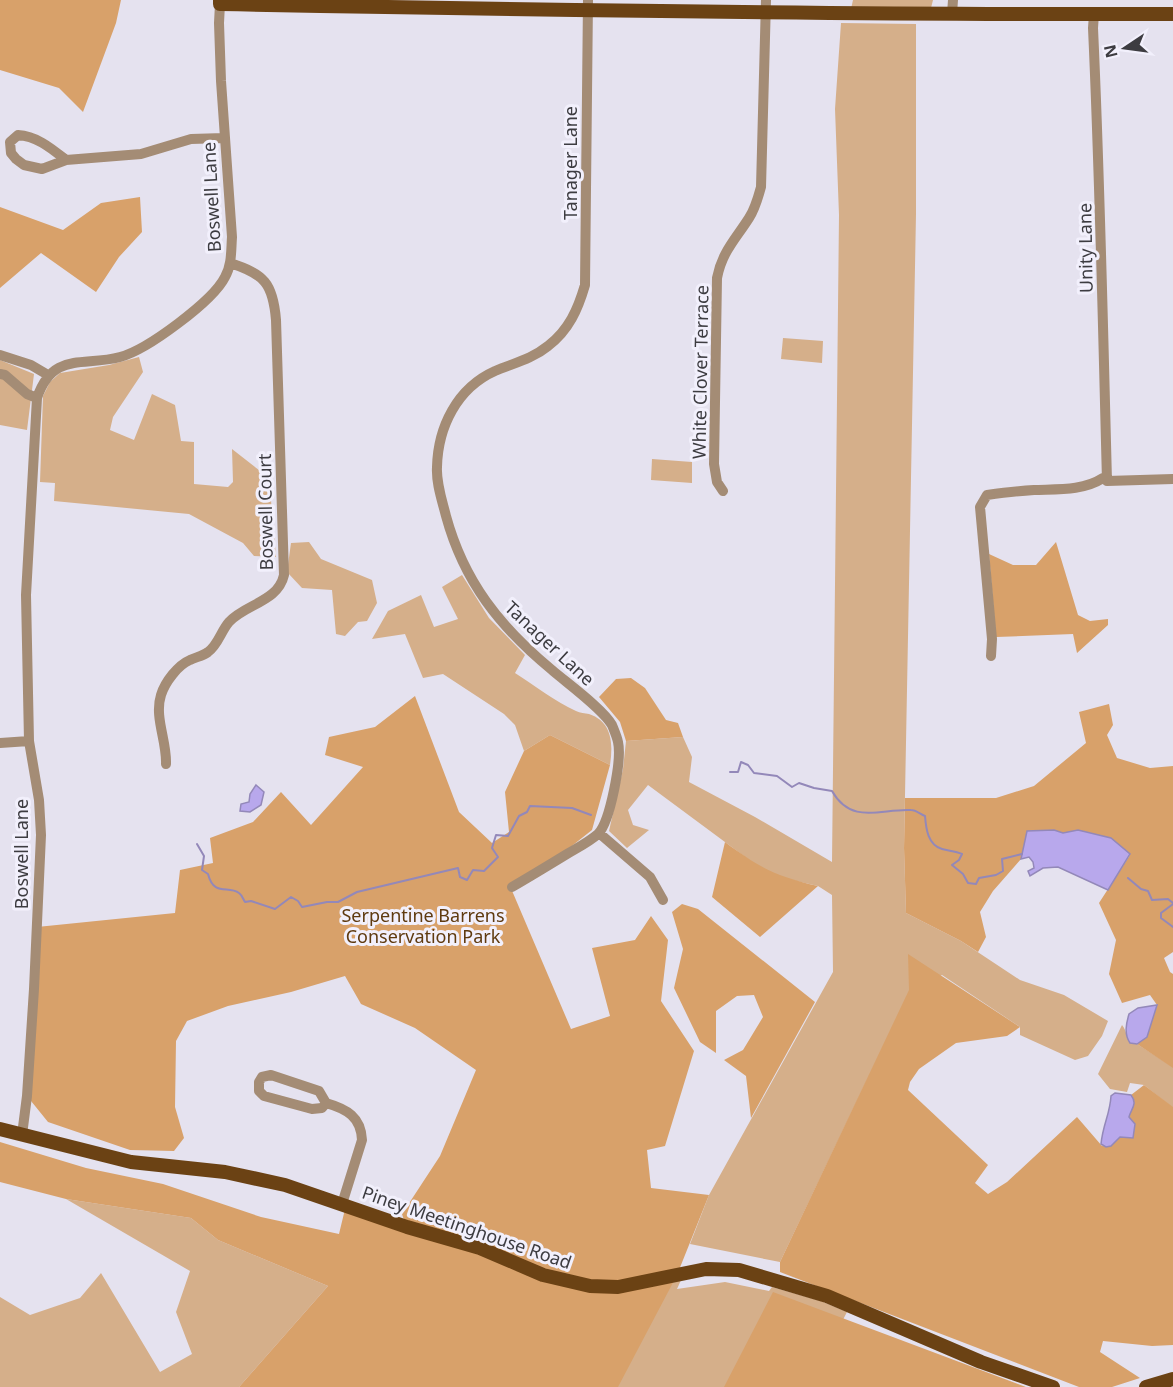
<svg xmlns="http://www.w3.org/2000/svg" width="1173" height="1387" font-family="'Noto Sans',sans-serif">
<rect width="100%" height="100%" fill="#e5e2ef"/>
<path fill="#d5af8a" d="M853,0H933L931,8L851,9Z
M841,23L916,24V214L904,848L906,913L961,941L1020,980L1064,995L1108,1021L1102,1036L1088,1056L1075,1060L1020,1035V1027L942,975L910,990L780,1262L690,1244L709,1195L833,972L832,895L818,886L783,878L756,865L648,785L628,810L633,825L649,830L627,848L609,831L623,769L626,741L683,737L692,757L689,782L755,817L832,862L839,215L835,109Z
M783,338L823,341L822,363L781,359Z
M139,357L143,372L113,417L110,430L134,440L152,394L175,405L181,441L194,442V484L228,487L233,482L232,449L269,478L276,557L254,556L243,543L189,514L54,501L55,483L40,482L43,396L50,382L60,373L109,365Z
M0,360L34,374L27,430L0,425Z
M652,459L692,462V483L651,480Z
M309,542L321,559L372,580L377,603L367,621L358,622L345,636L336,634L332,590L302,588L287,572L291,543Z
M462,575L489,618L525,655L515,673C534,685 556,702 576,711C580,713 585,713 589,714C613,722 613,745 610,765L550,735L524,751L515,725L504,714L443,674L423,678L405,634L372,639L388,611L421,595L434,627L458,619L442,587Z
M1122,1025C1127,1031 1126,1037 1130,1043L1137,1044L1173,1067V1108L1144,1085L1130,1083L1127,1092L1110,1089L1098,1074Z
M66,1199L191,1218L218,1240L328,1286L239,1387H0V1297L30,1315L80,1298L101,1273L160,1372L192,1354L176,1312L190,1271Z
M681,1280L677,1289L725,1282L769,1291L772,1287L821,1301L847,1312L808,1387H284Z"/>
<path fill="#d8a16a" d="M0,0H121L116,23L83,112L59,88L0,70Z
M140,197L142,232L119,257L96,292L41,253L0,288V207L63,230L101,203Z
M1056,542L1078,615L1090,621L1108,619V625L1077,653L1073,634L996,637L989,554L1013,565H1036Z
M631,678L645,688L666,720L678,723L683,737L626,741L620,722L599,697L616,679Z
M415,696L459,812L492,843L509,832L505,792L524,751L550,735L610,765L592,830L568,849L510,886L571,1029L610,1016L592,948L635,940L651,916L668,940L661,1001L694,1051L665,1146L647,1150L651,1188L709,1195L677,1275L618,1387H239L328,1286L218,1240L191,1218L66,1199L0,1182V1142L86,1168L163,1184L261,1217L339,1234L346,1205L406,1226L402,1214L440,1156L476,1070L415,1028L361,1004L345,976L291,992L228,1006L187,1021L176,1041L175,1107L184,1138L174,1151L130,1150L48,1122L27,1096L37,927L175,913L180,870L213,863L210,838L253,822L281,792L311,825L363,767L325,755L329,737L375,727Z
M1109,704L1113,725L1107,735L1117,758L1150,768L1173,766V952L1164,958L1170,972L1173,974V1068L1137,1044L1147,1037L1157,1005L1150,995L1122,1003L1109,974L1116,940L1099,903L1130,855L1075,831L1063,834L1054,830L1027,831L1021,859L993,891L980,912L986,937L978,952L961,941L906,913L904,848L905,798H996L1034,786L1086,743L1079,712Z
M725,842C760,868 775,876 818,886L760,937L712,897Z
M682,904L698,909L815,1002L751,1118L746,1076L724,1060L743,1050L763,1017L754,995L737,996L716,1011V1053L700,1042L674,988L683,949L672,912Z
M908,954L1020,1027L1007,1036L956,1043L919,1069L910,1082L908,1090L988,1165L975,1183L988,1194L1007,1182L1077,1117L1102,1146L1120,1137L1132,1138L1135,1124L1129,1117L1134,1099L1131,1095L1144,1085L1173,1107V1345L1152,1346L1103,1341L1100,1352L1140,1378L1112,1387H1079L780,1272V1262L909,990Z
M773,1292L1026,1387H724Z"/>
<path fill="#b8a8ec" stroke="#9388b9" stroke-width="1.5" d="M256,785L264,792L261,805L250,812L240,811L241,804L249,802L250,794Z
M1054,830L1063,833L1078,830L1111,838L1130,854L1108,890L1058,867L1043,868L1030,876L1028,871L1034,868L1033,862L1029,857L1021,859L1027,831Z
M1157,1005L1147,1037L1137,1044L1130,1043C1124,1034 1126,1024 1129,1014L1138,1008Z
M1115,1093L1131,1095C1138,1104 1131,1109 1129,1117L1135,1124L1133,1138L1120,1137L1111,1146L1106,1147L1101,1144C1103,1124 1110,1114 1111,1096Z"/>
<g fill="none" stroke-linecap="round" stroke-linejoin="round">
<path stroke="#9388b9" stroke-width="2" d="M730,772H738L741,762L748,765L754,773L777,776L792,787L799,783L814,788L832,791C852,826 882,808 911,810C916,810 920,814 925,816C926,829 928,845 942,849C949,851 955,851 962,854L959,860L952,865L963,874L968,883L976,884L979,878L996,875L1003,871L1002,859L1022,854
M197,844L204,856L202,870L208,874C214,897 228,885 239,893C242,895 243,899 245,902L251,901L275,909L291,897L298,901L302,907L327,902H338L357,892L458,868L460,877L467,880L473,870L484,871L498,857L492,848L496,835L508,836L519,816L527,812L530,806L572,808L591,815
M1128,878L1141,889L1148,891L1152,900L1168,899L1173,903
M1173,904L1161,913V918L1173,927"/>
<path stroke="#a48c75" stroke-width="10" d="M952,14L953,0
M1094,14L1093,28C1100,179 1103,330 1107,481
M66,160C52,149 37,136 18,135L10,142L11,153L16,159L24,165L42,169L66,160L141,154L191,139L224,138
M0,355L31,365L48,375
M0,374L5,375L27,394L37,398
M723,491L717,482L714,464L717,278C722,252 735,240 749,218C755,209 758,198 761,187L766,0
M991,656L992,639L980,507L987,495C1002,493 1018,491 1034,490C1057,489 1083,491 1103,478L1107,481L1173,479
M0,743L29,741
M166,764C167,741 154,717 161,695C165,682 178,665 190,660C196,657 203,656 208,652C218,645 221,631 229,622C245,604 278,602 284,575L276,320C273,283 264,274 230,263
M599,833L650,877L663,900
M512,887C531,876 549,865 567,854C577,848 589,842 598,834C610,822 622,760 618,742C617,737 614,730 612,725C603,709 567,683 552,670C500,627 464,582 446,516C442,500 436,483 437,467C438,427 457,388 495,371C514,363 532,359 548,346C569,330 578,309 585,285L588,0
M271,1075L319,1091L326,1103L322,1108L312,1109L264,1096L259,1091V1082L262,1077Z
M326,1103C347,1109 361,1117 362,1140L342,1204
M22,1135L27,1096L34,989L41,835L39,800L29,741L26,595L37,398C53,351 83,367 120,357C147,350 213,301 225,277C232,265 231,250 232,237L221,81L219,23L220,4"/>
<path stroke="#6b4214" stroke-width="14" d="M220,0V4C538,10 855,15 1173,14
M0,1129L131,1162L225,1172L285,1185L407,1227L480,1248L543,1275L590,1286L618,1287L706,1269L739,1270L827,1296L981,1362L1053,1387
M1146,1387L1173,1379"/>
</g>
<g text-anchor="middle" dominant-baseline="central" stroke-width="6" stroke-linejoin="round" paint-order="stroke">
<g font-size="18" fill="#3d3c41" stroke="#f2f0fc">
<text transform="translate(570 163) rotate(-90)">Tanager Lane</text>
<text transform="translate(211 197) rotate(-93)">Boswell Lane</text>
<text transform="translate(1085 248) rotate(-91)">Unity Lane</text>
<text transform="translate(700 372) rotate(-89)">White Clover Terrace</text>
<text transform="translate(265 512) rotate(-91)">Boswell Court</text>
<text transform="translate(550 643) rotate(43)">Tanager Lane</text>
<text transform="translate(21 854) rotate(-90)">Boswell Lane</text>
<text transform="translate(467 1227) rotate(19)">Piney Meetinghouse Road</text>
</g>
<g font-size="18" fill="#5f3a0f" stroke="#f2f0fc">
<text x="423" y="915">Serpentine Barrens<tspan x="423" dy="21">Conservation Park</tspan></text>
</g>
</g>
<g transform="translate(1125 48) rotate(257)" stroke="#f2f0fc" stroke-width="4.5" paint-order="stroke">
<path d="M0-4.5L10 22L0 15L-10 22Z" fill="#3d3c41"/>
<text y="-9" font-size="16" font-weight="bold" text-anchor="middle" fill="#3d3c41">N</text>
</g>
</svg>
